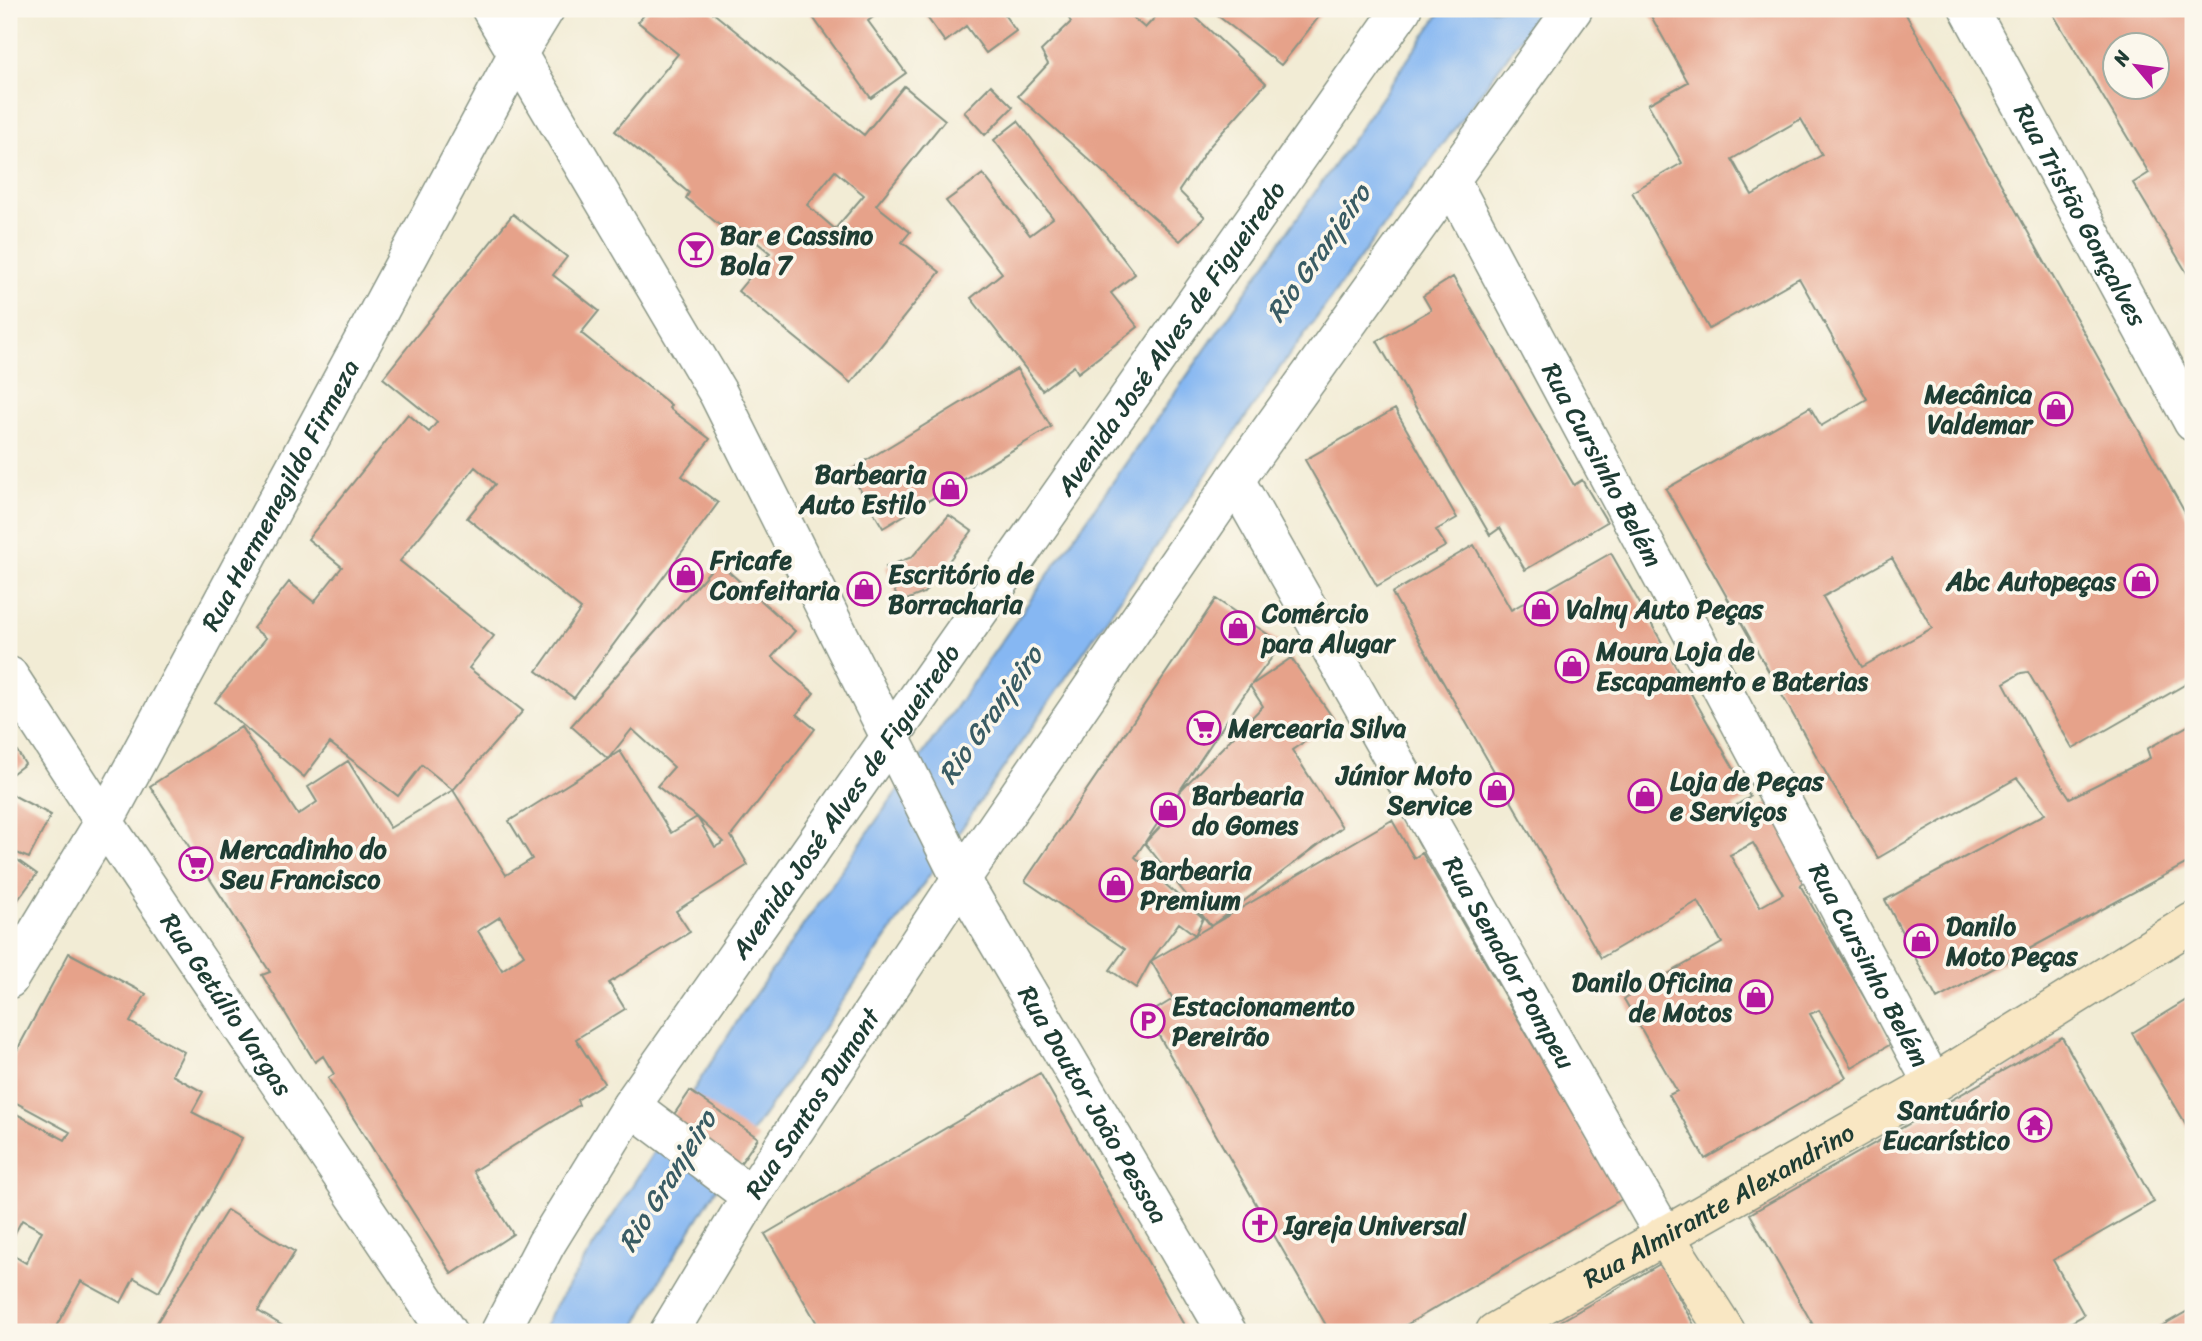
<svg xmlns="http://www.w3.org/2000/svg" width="2202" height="1341" font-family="Sriracha,sans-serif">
<rect width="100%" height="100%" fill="#fbf7ec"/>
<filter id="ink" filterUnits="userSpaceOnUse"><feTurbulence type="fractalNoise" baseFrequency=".0143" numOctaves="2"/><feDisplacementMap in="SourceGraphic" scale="14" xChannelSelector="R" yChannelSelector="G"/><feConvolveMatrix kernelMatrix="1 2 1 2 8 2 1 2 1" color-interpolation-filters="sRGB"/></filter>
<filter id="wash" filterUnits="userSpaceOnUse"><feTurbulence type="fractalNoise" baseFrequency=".00686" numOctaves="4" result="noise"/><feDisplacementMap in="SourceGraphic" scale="28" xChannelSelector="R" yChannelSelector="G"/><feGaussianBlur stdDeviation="1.57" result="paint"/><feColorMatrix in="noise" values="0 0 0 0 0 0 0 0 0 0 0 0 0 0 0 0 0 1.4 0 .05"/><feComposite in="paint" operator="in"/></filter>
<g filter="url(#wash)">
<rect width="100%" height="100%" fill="#f2ecd5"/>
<path fill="#86b7f2" stroke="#527a93" stroke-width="2" d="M1443,9H1542L1277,372L748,1138L662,1276L633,1332H543L550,1314L749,1003Z"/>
<g id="blocks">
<path fill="#e6a28a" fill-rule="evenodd" d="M649,9H715L712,12L864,135L904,86L945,120L876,205L910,232L902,242L940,272L851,383L738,291L770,253L740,229L734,237L686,198L689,193L615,131L678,54L638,22ZM835,171L864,195L835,229L807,205Z
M807,9H884L868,21L906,73L871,98Z
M921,9H1000L1016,31L986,53L966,26L945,42Z
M1065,9H1123L1145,28L1163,9H1187L1266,83L1208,148L1179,191L1205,217L1180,241L1018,96L1048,64L1041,51L1071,22L1064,10Z
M1209,9H1325L1281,65Z
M1647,9H1903L2193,527V680L2073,749L2028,672L2021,673L2004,683L2046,762L2070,798L2150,758L2147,749L2193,723V860L1937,999L1885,900L2045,814L2017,778L1878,858L1831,782L1666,489L1810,407L1821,426L1867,399L1799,278L1709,329L1632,192L1682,163L1648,104L1688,82ZM1801,119L1822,155L1752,195L1732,159ZM1892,558L1932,628L1862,667L1823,597Z
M2050,9H2193V283L2133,183L2149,173ZM2114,46H2157V88H2114Z
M991,85L1013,107L985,135L964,112Z
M1018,121L1135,274L1111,293L1138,327L1078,373L1074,366L1042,390L971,298L1002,273L946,201L983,174L1030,235L1053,218L994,140Z
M513,214L567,257L553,275L599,311L581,333L671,405L669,408L710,439L682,476L718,503L574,698L537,671L581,609L467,518L495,484L475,467L400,561L494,636L469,668L523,711L453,790L422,765L398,796L330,743L304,777L215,702L266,638L253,628L289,582L314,602L342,567L308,539L408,414L429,432L437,422L383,378Z
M1453,277L1574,485L1582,480L1607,522L1525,570L1500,528L1490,535L1377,341L1431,310L1423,296Z
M1017,369L1051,427L883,528L849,471Z
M1395,409L1457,518L1436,530L1446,546L1377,586L1305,460Z
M949,515L972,531L924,593L899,603L886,567L912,557Z
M1474,545L1511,610L1611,553L1750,797L1733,807L1740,820L1781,796L1823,871L1800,885L1891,1044L1852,1067L1819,1010L1810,1014L1846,1077L1705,1159L1669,1095L1677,1091L1624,999L1722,943L1698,901L1601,958L1392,593ZM1753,843L1783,894L1760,907L1730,855Z
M718,562L795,631L772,657L814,693L797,714L815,729L731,836L748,865L676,911L690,932L609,983L625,1009L576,1039L604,1083L577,1100L579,1105L473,1171L513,1234L452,1274L328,1078L334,1074L323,1056L315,1062L262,975L270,972L150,786L241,727L298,815L317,802L308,787L348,761L390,828L453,790L506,875L532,859L509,821L608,759L571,726ZM632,729L674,767L657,786L697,817L671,833L620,751L608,759ZM697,817L724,842L715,847ZM500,917L524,955L502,970L478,931Z
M1216,599L1282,644L1248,689L1135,857L1203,918L1195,935L1392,820L1414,858L1422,853L1622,1199L1394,1332H1330L1147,1015L1173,999L1151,961L1136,988L1110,970L1125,949L1025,881ZM1179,923L1195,935L1151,961Z
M1291,658L1335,721L1292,750L1342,827L1211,926L1145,843L1184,801L1178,793L1263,706L1250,686Z
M9,738L25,764L9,776Z
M9,793L51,815L29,858L9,850Z
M9,854L37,874L9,912Z
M69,953L146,994L130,1022L184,1052L172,1075L203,1092L192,1112L242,1138L159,1292L134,1278L121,1303L81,1281L53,1332H9V1253L26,1263L42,1231L22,1220L9,1244V1110L65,1140L70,1132L9,1099V1065Z
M2193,996V1136L2132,1033Z
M2062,1037L2154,1202L2053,1260L2084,1315L2054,1332H1817L1750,1214Z
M1040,1073L1188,1332H822L765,1234Z
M690,1091L758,1138L728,1181L660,1135Z
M227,1210L295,1252L258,1311L293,1332H151Z
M1660,1264L1698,1332H1542Z
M2193,1308V1332H2151Z"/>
</g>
</g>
<g filter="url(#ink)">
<use href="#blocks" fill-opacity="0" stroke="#889484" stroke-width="2"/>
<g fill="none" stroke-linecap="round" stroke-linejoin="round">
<defs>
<g id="street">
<path id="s1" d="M491,9L718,393L961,879L1227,1332"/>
<path id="s2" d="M1969,9L2193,422"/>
<path id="s3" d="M1450,179L1933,1084"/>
<path id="s4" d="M1235,480L1664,1235"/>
<path id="s5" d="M9,676L104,822L447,1332"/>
<path id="s6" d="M9,979L104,822L518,53L545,9"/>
<path d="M631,1106L751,1196"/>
<path id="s7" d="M500,1332L546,1244L631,1106L1402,9"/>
<path id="s8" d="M669,1332L751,1196L961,879L1235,480L1573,9"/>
</g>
<g id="secondary">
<path d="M1664,1235L1726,1332"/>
<path id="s9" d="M1495,1332L1933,1084L2193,922"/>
</g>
</defs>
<use href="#street" stroke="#889484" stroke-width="41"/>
<use href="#secondary" stroke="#889484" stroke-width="41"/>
<use href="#street" stroke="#fff" stroke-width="38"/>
<use href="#secondary" stroke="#f9e7c3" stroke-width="38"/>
</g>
</g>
<defs>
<symbol id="bar-ring" viewBox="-11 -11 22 22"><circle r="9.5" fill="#fbf7ec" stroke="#b5179e" stroke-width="1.5"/><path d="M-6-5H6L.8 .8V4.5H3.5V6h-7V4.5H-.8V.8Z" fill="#b5179e"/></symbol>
<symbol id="shop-ring" viewBox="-11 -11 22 22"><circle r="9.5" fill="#fbf7ec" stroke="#b5179e" stroke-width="1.5"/><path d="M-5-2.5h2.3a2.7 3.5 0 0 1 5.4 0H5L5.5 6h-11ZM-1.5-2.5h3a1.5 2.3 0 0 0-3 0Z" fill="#b5179e"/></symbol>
<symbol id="supermarket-ring" viewBox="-11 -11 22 22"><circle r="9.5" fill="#fbf7ec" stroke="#b5179e" stroke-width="1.5"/><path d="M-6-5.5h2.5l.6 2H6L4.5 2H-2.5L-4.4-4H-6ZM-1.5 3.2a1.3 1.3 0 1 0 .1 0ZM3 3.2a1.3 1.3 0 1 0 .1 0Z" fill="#b5179e"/></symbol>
<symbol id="parking-ring" viewBox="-11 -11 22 22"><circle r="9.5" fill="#fbf7ec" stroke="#b5179e" stroke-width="1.5"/><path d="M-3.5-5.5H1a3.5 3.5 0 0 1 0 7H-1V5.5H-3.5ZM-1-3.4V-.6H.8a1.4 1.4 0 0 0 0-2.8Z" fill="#b5179e"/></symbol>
<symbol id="temple-ring" viewBox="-11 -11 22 22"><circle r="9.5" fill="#fbf7ec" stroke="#b5179e" stroke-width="1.5"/><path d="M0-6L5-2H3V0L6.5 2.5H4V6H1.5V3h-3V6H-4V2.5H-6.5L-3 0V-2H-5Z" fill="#b5179e"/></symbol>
<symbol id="church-ring" viewBox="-11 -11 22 22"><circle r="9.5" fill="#fbf7ec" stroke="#b5179e" stroke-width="1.5"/><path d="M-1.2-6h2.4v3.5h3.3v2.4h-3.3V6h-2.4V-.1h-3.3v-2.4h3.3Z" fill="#b5179e"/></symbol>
</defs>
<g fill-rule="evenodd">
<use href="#bar-ring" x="677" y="231" width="38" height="38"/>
<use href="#shop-ring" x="2037" y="390" width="38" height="38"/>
<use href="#shop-ring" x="931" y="470" width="38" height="38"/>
<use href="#shop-ring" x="667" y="556" width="38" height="38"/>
<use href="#shop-ring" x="2122" y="562" width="38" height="38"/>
<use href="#shop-ring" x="845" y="570" width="38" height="38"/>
<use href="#shop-ring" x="1522" y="590" width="38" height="38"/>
<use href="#shop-ring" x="1219" y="609" width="38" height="38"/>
<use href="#shop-ring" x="1553" y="647" width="38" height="38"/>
<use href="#supermarket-ring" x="1185" y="709" width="38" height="38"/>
<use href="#shop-ring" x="1478" y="771" width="38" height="38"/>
<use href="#shop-ring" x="1626" y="777" width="38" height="38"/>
<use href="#shop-ring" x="1149" y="791" width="38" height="38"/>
<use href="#supermarket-ring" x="177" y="845" width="38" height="38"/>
<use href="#shop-ring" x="1097" y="866" width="38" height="38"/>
<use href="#shop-ring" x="1902" y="922" width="38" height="38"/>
<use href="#shop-ring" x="1737" y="978" width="38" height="38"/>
<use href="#parking-ring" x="1129" y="1002" width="38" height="38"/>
<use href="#temple-ring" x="2016" y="1106" width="38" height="38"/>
<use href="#church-ring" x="1241" y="1206" width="38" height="38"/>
</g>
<g text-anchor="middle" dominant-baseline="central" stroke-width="7" stroke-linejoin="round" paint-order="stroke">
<g font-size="26" fill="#1f3d34" stroke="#fbf7ec">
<text stroke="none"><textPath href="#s2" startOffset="234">Rua Tristão Gonçalves</textPath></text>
<text stroke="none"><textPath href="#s7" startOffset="1200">Avenida José Alves de Figueiredo</textPath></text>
<text stroke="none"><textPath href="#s3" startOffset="324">Rua Cursinho Belém</textPath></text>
<text stroke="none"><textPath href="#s6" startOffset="555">Rua Hermenegildo Firmeza</textPath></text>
<text stroke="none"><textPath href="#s7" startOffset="634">Avenida José Alves de Figueiredo</textPath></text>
<text stroke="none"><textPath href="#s4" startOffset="555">Rua Senador Pompeu</textPath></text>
<text stroke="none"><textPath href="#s3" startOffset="891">Rua Cursinho Belém</textPath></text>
<text stroke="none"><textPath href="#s5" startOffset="394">Rua Getúlio Vargas</textPath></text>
<text stroke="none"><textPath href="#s8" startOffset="270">Rua Santos Dumont</textPath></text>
<text stroke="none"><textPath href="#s1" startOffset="1251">Rua Doutor João Pessoa</textPath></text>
<text stroke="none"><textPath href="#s9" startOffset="257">Rua Almirante Alexandrino</textPath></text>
</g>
<g font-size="26" font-weight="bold" fill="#1f3d34" stroke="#fbf7ec" text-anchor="start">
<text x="720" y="235">Bar e Cassino<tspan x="720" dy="30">Bola 7</tspan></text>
<text x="2032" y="394" text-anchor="end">Mecânica<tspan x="2032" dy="30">Valdemar</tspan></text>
<text x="926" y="474" text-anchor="end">Barbearia<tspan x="926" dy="30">Auto Estilo</tspan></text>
<text x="710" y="560">Fricafe<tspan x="710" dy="30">Confeitaria</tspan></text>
<text x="888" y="574">Escritório de<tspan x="888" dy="30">Borracharia</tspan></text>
<text x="2116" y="581" text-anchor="end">Abc Autopeças</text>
<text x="1566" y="609">Valny Auto Peças</text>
<text x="1262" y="613">Comércio<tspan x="1262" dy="30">para Alugar</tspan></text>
<text x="1596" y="651">Moura Loja de<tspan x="1596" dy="30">Escapamento e Baterias</tspan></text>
<text x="1228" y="728">Mercearia Silva</text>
<text x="1472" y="775" text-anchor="end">Júnior Moto<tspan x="1472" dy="30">Service</tspan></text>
<text x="1670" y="781">Loja de Peças<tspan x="1670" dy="30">e Serviços</tspan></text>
<text x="1192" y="795">Barbearia<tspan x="1192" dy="30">do Gomes</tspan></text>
<text x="220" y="849">Mercadinho do<tspan x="220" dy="30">Seu Francisco</tspan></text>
<text x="1140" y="870">Barbearia<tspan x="1140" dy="30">Premium</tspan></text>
<text x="1946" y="926">Danilo<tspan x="1946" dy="30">Moto Peças</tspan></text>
<text x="1732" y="982" text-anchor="end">Danilo Oficina<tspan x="1732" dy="30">de Motos</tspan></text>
<text x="1172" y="1006">Estacionamento<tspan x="1172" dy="30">Pereirão</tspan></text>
<text x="2010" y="1110" text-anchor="end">Santuário<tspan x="2010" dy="30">Eucarístico</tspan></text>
<text x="1284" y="1225">Igreja Universal</text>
</g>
<g font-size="28" font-style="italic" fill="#395c64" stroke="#fbf7ec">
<text transform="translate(1318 253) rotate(-55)">Rio Granjeiro</text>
<text transform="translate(990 715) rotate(-55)">Rio Granjeiro</text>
<text transform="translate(667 1181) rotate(-58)">Rio Granjeiro</text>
</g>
</g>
<rect width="2202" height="1341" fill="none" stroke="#fbf7ec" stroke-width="35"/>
<g transform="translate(2136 66) rotate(299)"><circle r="33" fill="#fbf7ec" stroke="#a3ada2" stroke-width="2"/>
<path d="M0-5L12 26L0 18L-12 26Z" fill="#b5179e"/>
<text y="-10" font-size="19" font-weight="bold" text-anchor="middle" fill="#1f3d34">N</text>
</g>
</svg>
